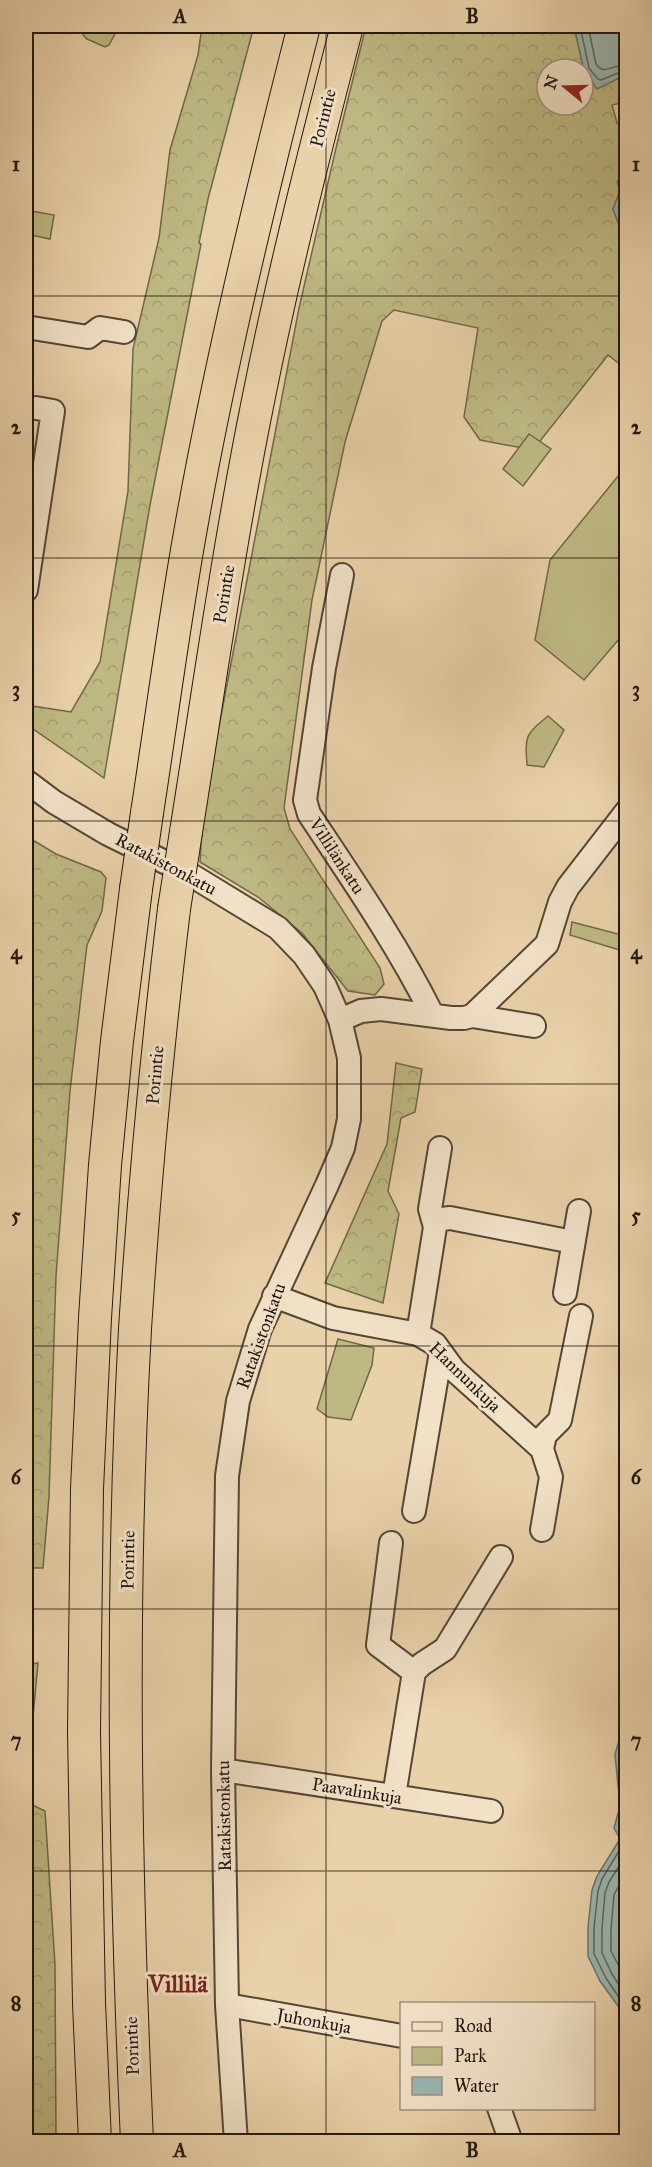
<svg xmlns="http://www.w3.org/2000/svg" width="652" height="2167" font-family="'IM FELL Great Primer',serif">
<defs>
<pattern id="forest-crowns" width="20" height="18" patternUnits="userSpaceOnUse" patternTransform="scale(1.5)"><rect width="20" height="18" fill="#beb983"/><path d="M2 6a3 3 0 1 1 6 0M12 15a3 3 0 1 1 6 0" fill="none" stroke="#a39e70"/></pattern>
</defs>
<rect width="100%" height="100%" fill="#e9d1a9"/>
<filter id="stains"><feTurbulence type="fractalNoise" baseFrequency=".00333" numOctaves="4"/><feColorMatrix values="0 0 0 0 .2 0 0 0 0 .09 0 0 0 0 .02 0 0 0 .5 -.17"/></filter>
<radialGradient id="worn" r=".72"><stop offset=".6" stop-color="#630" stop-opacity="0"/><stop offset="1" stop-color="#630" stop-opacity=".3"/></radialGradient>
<path fill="url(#forest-crowns)" stroke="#70684a" stroke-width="1.5" fill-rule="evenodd" d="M202,26H254L208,199L199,243L201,244L150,505L104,778L26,724V705L71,712L100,662L128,491L133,349L159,238L170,150L198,55Z
M366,26H574L584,70L597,88L619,78L626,82V102L612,105L617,123L626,126V172L618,181L620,191L613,209L626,243V369L608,355L533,450L480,440L464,417L478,328L394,310L382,321L345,442L312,600L284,808L290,829L380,968L384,984L375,995L348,991L302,933L258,897L200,862L203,810L299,308L336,148ZM547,69H583V105H547Z
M26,836L56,854L101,872L106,878L102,911L87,945L70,1091L56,1276L49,1497L43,1568H26Z
M396,1063L422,1069L415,1112L401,1118L388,1191L399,1214L383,1303L325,1283L387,1144Z
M38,1663L33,1717L26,1725V1665Z
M26,1802L45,1811L55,1965L56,2141H26Z"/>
<path fill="#beb983" stroke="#70684a" stroke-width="1.5" d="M84,26H117L116,32L109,45L105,47L87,39L83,35Z
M26,210L54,215L50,239L26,234Z
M529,434L551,449L523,486L503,469Z
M626,451V631L584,680L535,640L550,560L623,470Z
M548,716L564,730L544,767L527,765C525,735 525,735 548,716Z
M572,922L626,936V952L570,935Z
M338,1339L374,1348L372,1365L351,1420L328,1417L317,1409Z"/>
<path fill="#99b6af" stroke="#69766f" stroke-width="1.5" d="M574,26H626V82L619,78L597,89L584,70Z
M626,172V243L613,209L620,191L617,182Z
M626,1717V2017L600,1981L588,1956V1927L592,1890L597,1876L620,1839L614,1828L620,1806L615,1754Z"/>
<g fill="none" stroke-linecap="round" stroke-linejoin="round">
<path stroke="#5e6660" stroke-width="1.5" d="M580,26L589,68L598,79L601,80L618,73L626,76
M588,26L596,64C605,77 613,62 626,67
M626,1736L621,1755L626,1806L620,1827L625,1841L602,1879L598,1891L594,1928V1954L606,1978L626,2008
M626,1855L609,1882L605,1893L602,1928V1953L612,1974L626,1996
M626,1872L614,1895L611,1929V1951L626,1980"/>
<defs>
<path id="minor" d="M26,327L88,337L100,328L124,332
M342,575L324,668L305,800L309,814C352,879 397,944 432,1014
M26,590L53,411L36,408
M26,781L54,802L108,834L191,875L278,928L304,955L325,986L340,1020L349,1058V1119L343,1148L327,1185L260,1329L238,1401L227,1476L223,1770L227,2005L236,2142
M472,1016L534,1026
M340,1020L361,1011L381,1009L451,1018H464L472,1016L547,944L560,902L568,887L626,812
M434,1220L450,1218L573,1242
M565,1293L579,1211
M274,1296L333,1318L418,1334L435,1344L454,1370L542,1449
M418,1334L435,1227L430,1209L440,1148
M414,1511L441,1352
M542,1530L551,1477L542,1449L545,1435L560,1420L581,1316
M391,1543L378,1645L414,1672
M223,1770L491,1811
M394,1796L414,1672L422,1664L445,1649L501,1557
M227,2005L402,2036
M499,2108L511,2142"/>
<path id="highway" d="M147,813C161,722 173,630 189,539C219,367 261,195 304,26
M186,832C209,688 229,544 258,401C283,275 315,150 347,26
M95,2142L89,2003L84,1732L87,1489L95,1318L105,1165L117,1041L136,889
M137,2142C125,1871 120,1600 135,1329C144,1189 157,1049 174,909"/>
</defs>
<use href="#minor" stroke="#544636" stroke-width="26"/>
<use href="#highway" stroke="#221710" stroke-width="34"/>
<use href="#minor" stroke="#f1e1c7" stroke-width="22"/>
<use href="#highway" stroke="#e9d1a9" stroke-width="32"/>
<defs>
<path id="highway-bridge" d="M136,889L147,813
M174,909L186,832"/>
</defs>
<use href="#highway-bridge" stroke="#221710" stroke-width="34" stroke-linecap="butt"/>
<use href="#highway-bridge" stroke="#e9d1a9" stroke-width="32"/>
</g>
<path fill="none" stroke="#221710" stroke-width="1.5" stroke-opacity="0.55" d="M326,26V2142M26,296H626M26,558H626M26,821H626M26,1084H626M26,1346H626M26,1609H626M26,1871H626"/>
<g text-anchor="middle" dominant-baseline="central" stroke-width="6" stroke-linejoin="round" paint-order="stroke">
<g font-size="18" fill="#221710" stroke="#f1e1c7">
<text transform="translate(323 118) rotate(-76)">Porintie</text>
<text transform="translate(224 594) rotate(-81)">Porintie</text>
<text transform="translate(337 856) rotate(57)">Villilänkatu</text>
<text transform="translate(166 864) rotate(28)">Ratakistonkatu</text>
<text transform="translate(155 1075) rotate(-85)">Porintie</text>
<text transform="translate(261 1336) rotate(-70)">Ratakistonkatu</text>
<text transform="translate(465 1377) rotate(44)">Hannunkuja</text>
<text transform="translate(128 1560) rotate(-89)">Porintie</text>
<text transform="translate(357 1791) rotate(9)">Paavalinkuja</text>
<text transform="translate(224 1816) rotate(-91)">Ratakistonkatu</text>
<text transform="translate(314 2021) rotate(10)">Juhonkuja</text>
<text transform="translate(132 2046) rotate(-92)">Porintie</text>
</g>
<g font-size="24" font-weight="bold" fill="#7a1f14" stroke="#f1e1c7">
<text x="178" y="1984">Villilä</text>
</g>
</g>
<rect width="652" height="2167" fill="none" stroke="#e9d1a9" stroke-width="66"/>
<rect x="400" y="2002" width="195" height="108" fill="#f1e1c7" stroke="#9e907e" stroke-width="1.5"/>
<rect x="412" y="2022" width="30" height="9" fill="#f1e1c7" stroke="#9e907e" stroke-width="1.5"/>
<text x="454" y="2032" font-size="18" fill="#221710">Road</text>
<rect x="412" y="2047" width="30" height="18" fill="#beb983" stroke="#9e907e" stroke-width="1.5"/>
<text x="454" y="2062" font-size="18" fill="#221710">Park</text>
<rect x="412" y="2077" width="30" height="18" fill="#99b6af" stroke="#9e907e" stroke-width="1.5"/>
<text x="454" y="2092" font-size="18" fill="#221710">Water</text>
<g transform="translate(565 87) rotate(289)"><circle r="28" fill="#f1e1c7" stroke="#9e907e" stroke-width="1.5"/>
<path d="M0-4.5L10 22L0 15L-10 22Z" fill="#8f2418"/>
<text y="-9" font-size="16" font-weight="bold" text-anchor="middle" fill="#221710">N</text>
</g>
<rect x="33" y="33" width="586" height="2101" fill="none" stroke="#221710" stroke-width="2"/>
<g font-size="20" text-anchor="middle" font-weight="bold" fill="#221710">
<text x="180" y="23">A</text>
<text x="472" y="23">B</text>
<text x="16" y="171">1</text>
<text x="636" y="171">1</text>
<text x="16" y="434">2</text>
<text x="636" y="434">2</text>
<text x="16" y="696">3</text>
<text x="636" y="696">3</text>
<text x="16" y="959">4</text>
<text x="636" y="959">4</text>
<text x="16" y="1222">5</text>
<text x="636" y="1222">5</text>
<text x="16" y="1484">6</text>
<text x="636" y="1484">6</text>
<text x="16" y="1747">7</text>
<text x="636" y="1747">7</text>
<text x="16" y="2010">8</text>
<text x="636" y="2010">8</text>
<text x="180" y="2157">A</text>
<text x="472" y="2157">B</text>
</g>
<rect width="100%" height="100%" filter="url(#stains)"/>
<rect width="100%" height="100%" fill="url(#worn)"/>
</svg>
